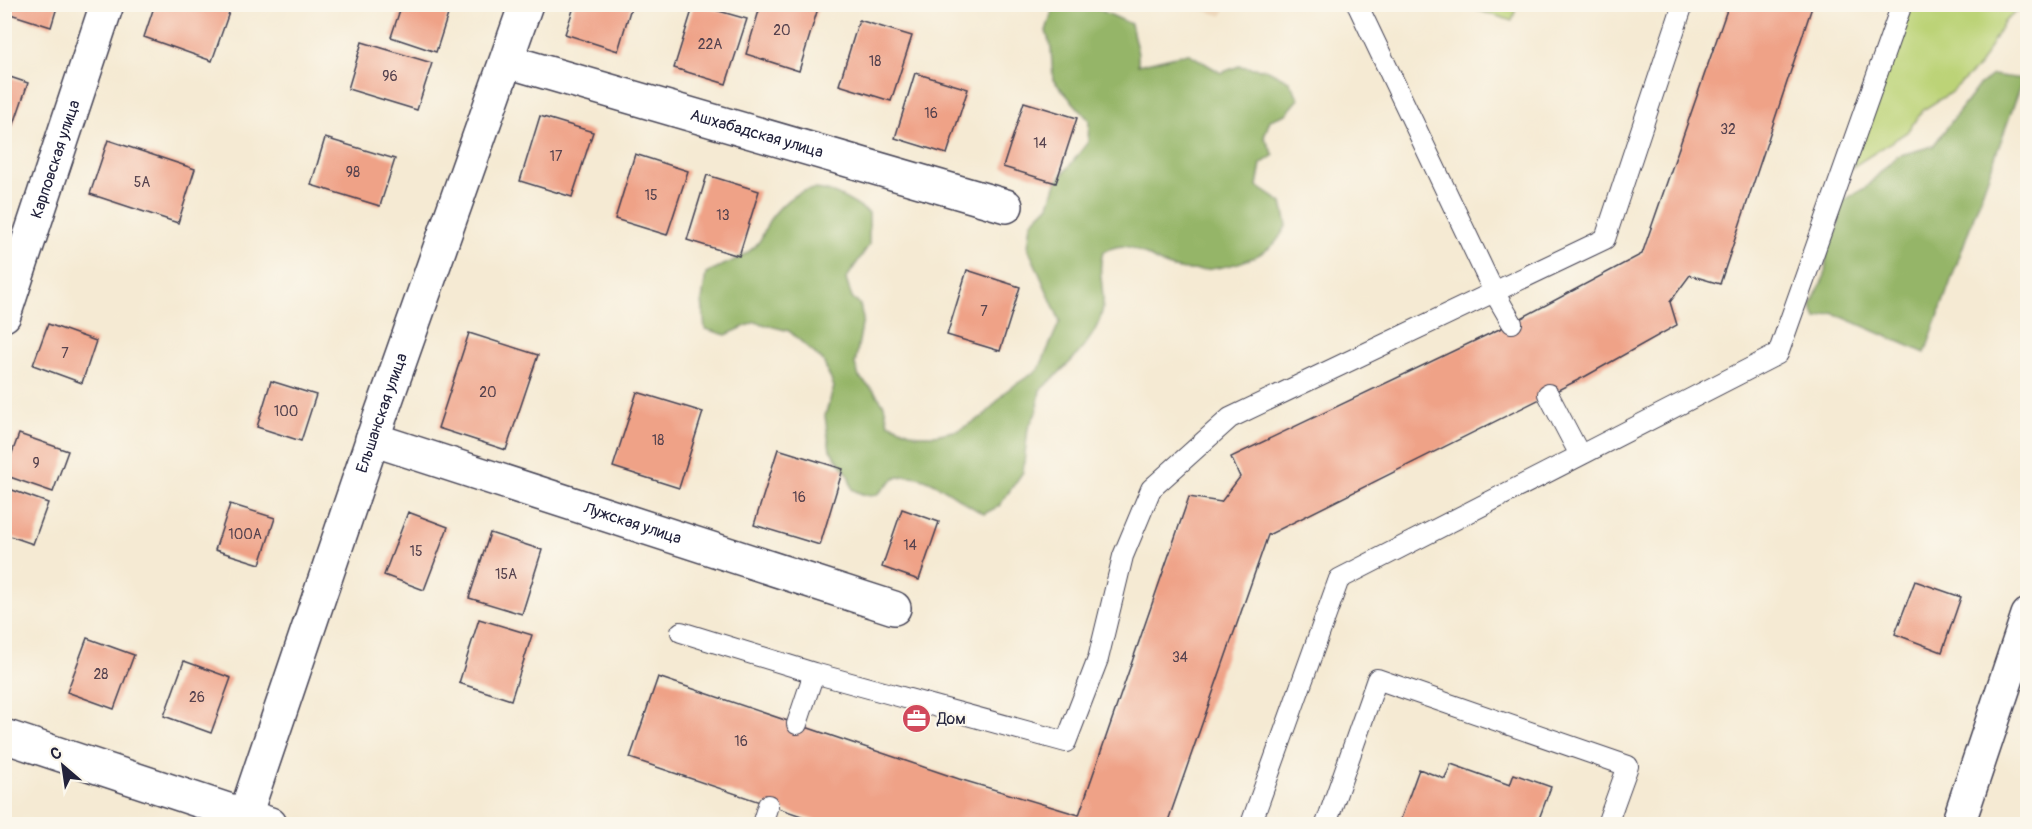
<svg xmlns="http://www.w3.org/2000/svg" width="2032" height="829" font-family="Pangolin,sans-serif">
<rect width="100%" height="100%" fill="#fbf7ec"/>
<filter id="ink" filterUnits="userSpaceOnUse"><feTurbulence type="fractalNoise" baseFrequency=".0167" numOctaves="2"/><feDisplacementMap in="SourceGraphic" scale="12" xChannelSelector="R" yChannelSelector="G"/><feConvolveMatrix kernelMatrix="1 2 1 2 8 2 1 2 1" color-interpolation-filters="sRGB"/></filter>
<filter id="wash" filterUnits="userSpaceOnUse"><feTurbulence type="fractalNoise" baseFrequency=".008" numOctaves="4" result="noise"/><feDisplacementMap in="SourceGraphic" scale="24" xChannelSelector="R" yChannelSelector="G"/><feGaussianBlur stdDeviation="1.35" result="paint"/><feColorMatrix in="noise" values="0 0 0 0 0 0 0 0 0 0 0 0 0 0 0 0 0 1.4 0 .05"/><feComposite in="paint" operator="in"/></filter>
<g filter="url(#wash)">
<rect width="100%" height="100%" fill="#f5ead3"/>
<path fill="#edd7bb" d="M1186,5H1227L1222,16Z"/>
<path fill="#bcd377" stroke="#6f7a59" stroke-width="1.5" d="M1462,5H1517L1512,21Z
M1906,5H2025L2004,22L1979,66L1950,93L1923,110L1907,132L1851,168Z"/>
<path fill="#95b568" stroke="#5c6c52" stroke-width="1.5" d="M1054,5H1089L1131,24L1138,54V65L1188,53L1221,73L1239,66L1268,70L1289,81L1299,99L1286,114L1270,120L1264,137L1274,155L1261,164L1257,186L1282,203L1287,225C1283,231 1279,239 1274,244C1253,264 1202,275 1174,268C1144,261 1136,235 1103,252C1097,271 1104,286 1103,306C1100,338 1063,370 1040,390L1037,411L1028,428L1023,472L999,506L984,514C960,503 931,473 904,476C880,478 886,509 852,489L848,474L830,450L825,416L834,387L823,361L789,331L755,322L726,335L705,329L702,301L706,273C722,265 747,257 758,243C764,236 765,225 771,218C804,174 829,187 869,213V245L846,279L852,298L860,305L863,319L855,364L859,377L874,391L884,405L888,423L917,435H935L959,430L984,416L1006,391L1039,369L1060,321L1028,248L1031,223L1049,205L1056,183L1088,142L1089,120L1053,80L1051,48L1046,31Z
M1992,75L2023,79L1925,353L1833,313L1816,319L1811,305L1825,275L1827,251L1838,228L1842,201L1865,188L1897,156L1933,146L1979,85Z"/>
<g id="blocks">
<path fill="#efa287" d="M4,4H58L51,27L4,12Z
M155,4H232L212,61L144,37Z
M402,4L451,5L436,52L391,37Z
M575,4H632L618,51L565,34Z
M694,4L747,19L726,84L674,68Z
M761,4L819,5L799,71L746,54Z
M1729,4H1813L1720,284L1690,275L1670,302L1677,325L1586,376L1268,535L1167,824H825L630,758L658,677L959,779L1079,815L1189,497L1221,502L1240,477L1231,457L1512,323L1642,254Z
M859,20L912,36L891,101L839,85Z
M362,42L432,63L417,110L348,89Z
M915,73L968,89L947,154L895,138Z
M4,75L28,83L13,127L4,124Z
M1024,102L1077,118L1056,183L1003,167Z
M540,116L593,132L572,197L520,181Z
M325,138L395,159L380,206L311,185Z
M108,140L195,169L178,223L90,194Z
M635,154L688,171L667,235L615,219Z
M707,175L759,191L739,256L687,240Z
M967,270L1020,287L1000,351L947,335Z
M48,324L96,341L82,383L33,365Z
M469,333L538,355L506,450L438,428Z
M271,381L316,395L301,441L257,427Z
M637,392L703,412L679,488L613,467Z
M19,434L68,451L53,492L4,475Z
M778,449L843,469L820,545L754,525Z
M4,487L48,503L33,544L4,534Z
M230,504L275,518L260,564L215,550Z
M902,509L939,522L919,580L882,567Z
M408,512L448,527L424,590L384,575Z
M490,533L542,550L522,614L469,598Z
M1915,581L1961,597L1942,652L1895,634Z
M479,619L532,635L511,700L459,683Z
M87,638L134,655L114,709L67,692Z
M184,661L231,678L211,733L164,716Z
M1451,764L1510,785L1514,774L1551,787L1537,824H1399L1419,769L1445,779Z"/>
</g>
</g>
<g filter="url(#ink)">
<use href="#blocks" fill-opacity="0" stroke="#424052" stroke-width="1.5"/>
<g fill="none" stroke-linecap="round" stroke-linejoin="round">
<defs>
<path id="service" d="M1357,4L1494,292L1512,323
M1548,394L1580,455
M681,632L814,673
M797,724L814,673L1066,742L1098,659L1123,556L1151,489L1230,418L1605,239L1683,4
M762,824L768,805
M1251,824L1339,579L1778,354L1902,4
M1326,824L1377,679L1628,766L1607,824"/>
<g id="minor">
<path id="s1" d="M507,61L1006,206"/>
<path id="s2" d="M4,315L107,4"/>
<path id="s3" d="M372,439L894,608"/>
<path id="s4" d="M242,824L378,423L526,4"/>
</g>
<path id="tertiary" d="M4,736L270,824
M1958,824L2028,615"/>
</defs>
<use href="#service" stroke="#424052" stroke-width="22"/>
<use href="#minor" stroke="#424052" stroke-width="36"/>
<use href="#tertiary" stroke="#424052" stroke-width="36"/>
<use href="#service" stroke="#fff" stroke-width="20"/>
<use href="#minor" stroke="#fff" stroke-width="33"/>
<use href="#tertiary" stroke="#fff" stroke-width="33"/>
</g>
</g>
<defs>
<symbol id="office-disc" viewBox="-11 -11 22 22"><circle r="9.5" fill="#d1495b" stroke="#fbf7ec"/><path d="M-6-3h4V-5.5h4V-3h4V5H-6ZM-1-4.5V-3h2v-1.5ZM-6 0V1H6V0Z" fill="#fff"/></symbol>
</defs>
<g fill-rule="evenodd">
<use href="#office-disc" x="900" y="702" width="33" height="33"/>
</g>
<g text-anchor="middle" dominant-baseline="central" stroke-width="4.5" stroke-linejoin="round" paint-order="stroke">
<g font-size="14" fill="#55424e">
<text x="782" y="30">20</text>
<text x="710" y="44">22А</text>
<text x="875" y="61">18</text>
<text x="390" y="76">96</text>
<text x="931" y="113">16</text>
<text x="1728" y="129">32</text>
<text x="1040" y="143">14</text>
<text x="556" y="156">17</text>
<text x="353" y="172">98</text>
<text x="142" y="182">5А</text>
<text x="651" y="195">15</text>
<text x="723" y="215">13</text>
<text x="984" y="311">7</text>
<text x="65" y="353">7</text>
<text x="488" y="392">20</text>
<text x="286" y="411">100</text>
<text x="658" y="440">18</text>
<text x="36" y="463">9</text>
<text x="799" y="497">16</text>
<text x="245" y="534">100А</text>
<text x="910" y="545">14</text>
<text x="416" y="551">15</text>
<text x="506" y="574">15А</text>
<text x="1180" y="657">34</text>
<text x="101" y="674">28</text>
<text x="197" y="697">26</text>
<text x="741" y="741">16</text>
</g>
<g font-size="16" fill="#22223b" stroke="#fbf7ec">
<text stroke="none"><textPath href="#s1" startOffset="260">Ашхабадская улица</textPath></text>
<text stroke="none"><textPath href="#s2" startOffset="164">Карповская улица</textPath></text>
<text stroke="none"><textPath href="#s4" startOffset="434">Ельшанская улица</textPath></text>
<text stroke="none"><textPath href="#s3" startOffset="274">Лужская улица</textPath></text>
</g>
<g font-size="16" fill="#22223b" stroke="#fbf7ec" text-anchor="start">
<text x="937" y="719">Дом</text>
</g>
</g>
<rect width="2032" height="829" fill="none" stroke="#fbf7ec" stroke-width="24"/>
<g transform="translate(63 766) rotate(331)" stroke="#fbf7ec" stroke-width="4.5" paint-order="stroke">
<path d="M0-4.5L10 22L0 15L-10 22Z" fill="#22223b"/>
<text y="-9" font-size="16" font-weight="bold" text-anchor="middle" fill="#22223b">С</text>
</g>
</svg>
